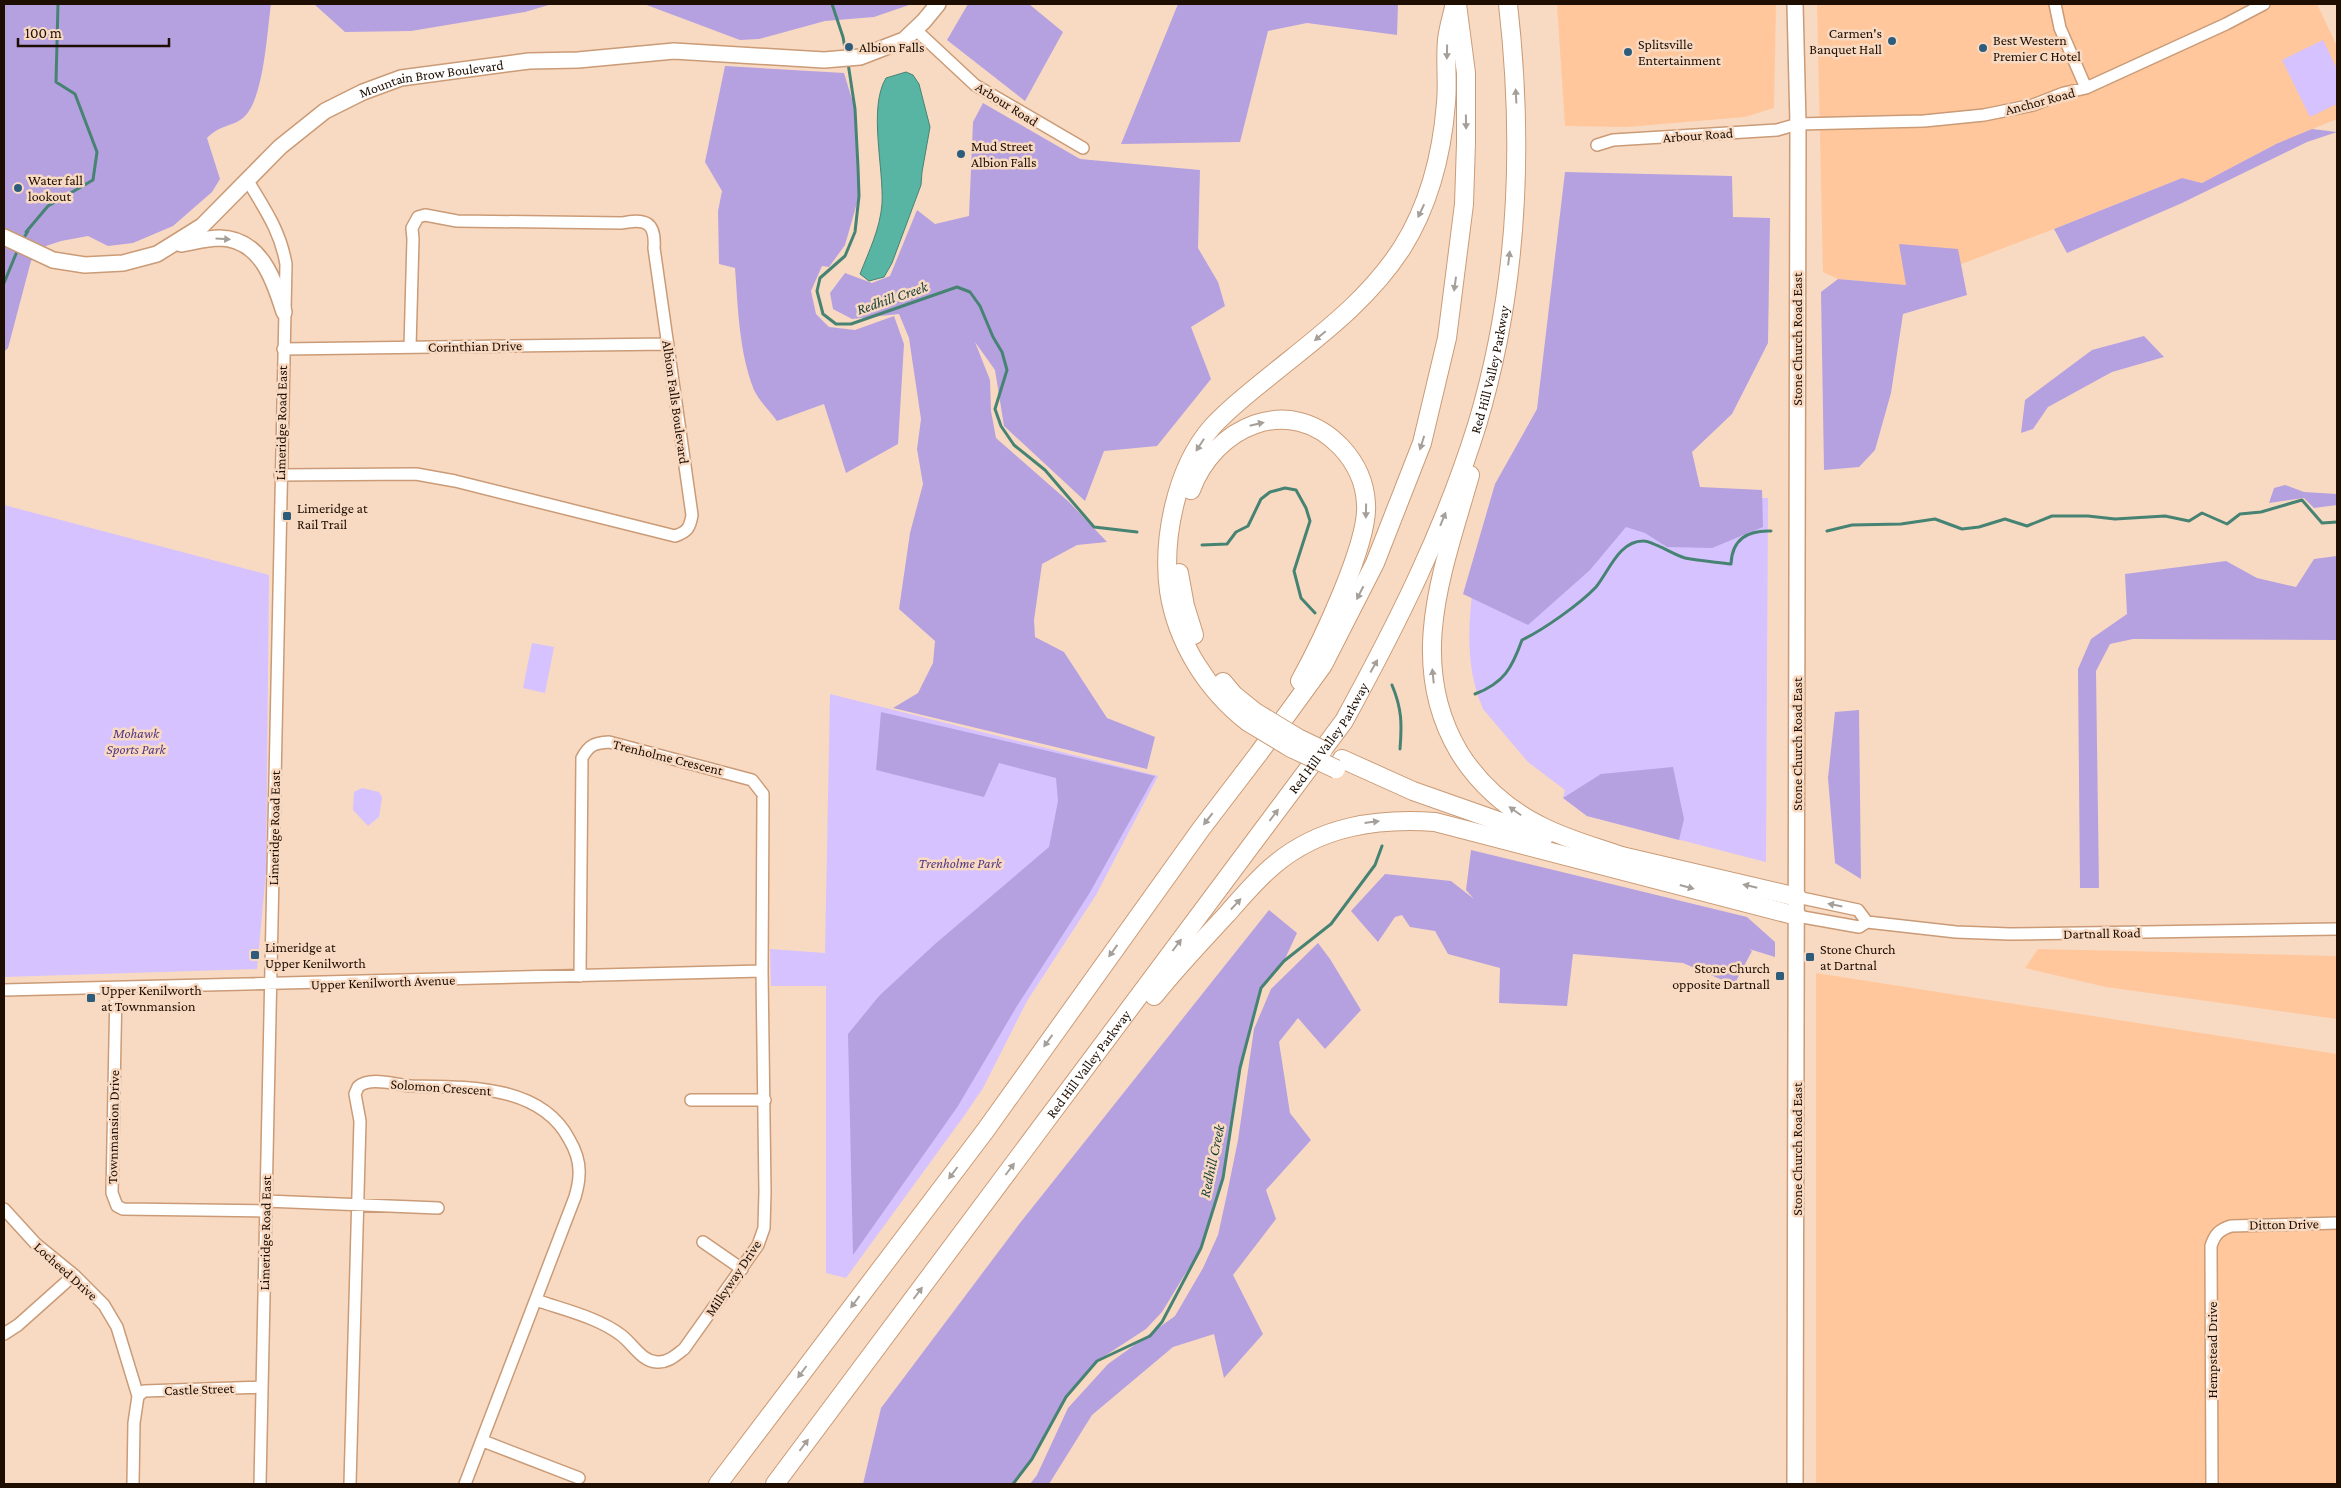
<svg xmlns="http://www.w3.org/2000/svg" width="2341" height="1488" font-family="'Crimson Pro',serif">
<rect width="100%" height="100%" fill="#f8dac3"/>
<path fill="#ffc79b" d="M1557,4H1776L1774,108L1745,117L1627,127L1565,126Z
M1817,4H2317L2337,46V119L2276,144L2202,183L2182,178L2054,229L1906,285L1838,279L1823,272Z
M2038,949L2337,956V1019L2106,987L2025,968Z
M1816,973L2337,1054V1484H1816Z"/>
<path fill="#d5c2fe" d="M2323,40L2337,69V104L2310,117L2282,60Z
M1768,498L1766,862L1587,816L1563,798L1565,790L1528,762L1483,709C1459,654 1472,593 1481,536L1630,500Z
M4,505L269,575L266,872L257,969L4,977Z
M532,643L554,647L545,693L523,688Z
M830,694L1158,776L1096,895L1027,1001L983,1088L964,1116L846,1278L826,1273V986H771L770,949L825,953Z
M362,788L379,792L382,797L379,817L368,826L353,810L354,792Z"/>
<path fill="#b5a1e0" d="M4,4H271C267,31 264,101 243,118C232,127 221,124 207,138L220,179L212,192L173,226L133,243L108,246L88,236L61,241L46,246L31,261L8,348L4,352Z
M314,4H552L525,12L411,31L345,32Z
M644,4H912L874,17L825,21L759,39L740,40Z
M968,4H1029L1063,32L1025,101L947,40Z
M1178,4H1398L1397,35L1307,23L1268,31L1240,142L1121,144Z
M725,66L844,73L855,109L859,196L845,245L829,267L822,266L811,291L816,314L829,327L855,330L894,316L904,344L898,444L846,473L824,404L777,421C770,411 759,401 754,390C739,352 738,308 735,268L719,264L718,211L722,191L705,162Z
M983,103L1080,159L1200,170L1198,248L1218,282L1225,306L1191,327L1211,379L1157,446L1104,451L1085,501L1004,426L995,370L975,342L990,380L991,411L996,438L1069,502L1107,542L1077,545L1042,564L1034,620L1035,637L1064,652L1107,718L1155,737L1147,769L893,708L918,693L933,663L935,641L899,609L910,533L923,484L917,449L921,419L909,338L899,314L852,319L833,309L830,293L845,273L872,283L890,276L917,210L935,224L969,216L973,122Z
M2312,129L2337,132L2307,142L2182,203L2067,253L2054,229L2182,178L2202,183L2276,144Z
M1565,172L1732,176L1733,217L1770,218L1768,343L1732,414L1692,452L1700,487L1762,490L1763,527L1712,548L1667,547L1645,533L1626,527L1590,570L1528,625L1463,594L1495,484L1537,409Z
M1899,244L1958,249L1967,295L1903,314L1891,393L1875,450L1859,467L1824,470L1821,292L1838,279L1906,285Z
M2144,336L2164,357L2112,372L2048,407L2033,429L2021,433L2025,400L2092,350Z
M2285,485L2304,492L2337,494V505L2314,508L2304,498L2269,503L2274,488Z
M2337,556V640L2133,639L2110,644L2096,671L2099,888H2080L2078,669L2091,639L2127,614L2125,574L2226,561L2257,578L2296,587L2314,559Z
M1859,710L1861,879L1835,863L1828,778L1835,712Z
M881,712L1155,776L1089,894L1017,1006L958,1106L853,1255L848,1034L879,996L935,944L1049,847L1058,801L1056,778L999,763L984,797L876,770Z
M1673,767L1684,819L1679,840L1587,816L1563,798L1601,774Z
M1471,850L1747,917L1775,942V957L1749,949L1752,951L1734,985L1683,963L1573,954L1567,1006L1499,1003L1500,968L1448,954L1435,931L1410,927L1402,915L1395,917L1378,942L1351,911L1385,874L1451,881L1474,899L1466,890Z
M1269,910L1297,933L1284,961L1261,988L1240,1068L1223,1178L1201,1248L1162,1312L1146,1329L1097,1361L1066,1397L1032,1459L1013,1484H863L881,1408L1020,1223Z
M1318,943L1330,959L1361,1010L1325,1049L1298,1018L1279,1042L1290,1113L1311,1140L1266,1190L1276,1219L1233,1275L1263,1334L1224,1378L1214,1334L1173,1347L1092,1415L1049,1484H1030L1037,1475L1068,1408L1108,1364L1175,1316L1203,1268L1218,1235L1227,1194L1238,1140L1254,1029L1271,989Z"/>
<path fill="#59b5a3" stroke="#478373" d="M906,72L913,75L919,84L930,127L922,172L921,185L892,263L884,277L869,281L860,274C869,251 880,229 882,204C884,168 868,108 886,78Z"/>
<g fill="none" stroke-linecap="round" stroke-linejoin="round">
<path stroke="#478373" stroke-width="3" d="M832,4L843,37L846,54
M848,63L855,109L858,167L859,196L855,232L845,256L820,278L817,291L823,314L836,324H851L957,287L970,292L980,306L993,337L1002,352L1007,370L995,409L1001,426L1014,445L1045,470L1094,527L1137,532
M22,241L28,231L26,232L48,206L93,180L97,152L75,94L56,82L58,4
M4,283L18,249
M1827,531L1852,525L1901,524L1935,519L1962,529L1979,527L2005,519L2027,526L2052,516H2088L2115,519L2165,516L2189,521L2202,513L2227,524L2240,514L2261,512L2302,500L2322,523L2337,522
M1202,545L1227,544L1236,532L1248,526L1261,499L1270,492L1285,488L1296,490L1306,508L1310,521L1294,571L1301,598L1315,613
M1392,685C1402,709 1402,724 1400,749
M1475,694C1504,683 1512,668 1522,640C1543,630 1580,604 1596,587C1609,571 1619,541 1643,541C1651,540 1674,555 1685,558C1700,561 1716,562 1731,564C1732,539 1748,530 1771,531
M1013,1484L1032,1459L1066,1397L1097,1361L1150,1336L1162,1322L1201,1248L1223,1178L1240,1068L1261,988L1284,961L1331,924L1375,865L1382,846"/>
<defs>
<path id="minor" d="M2055,4L2060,28L2086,88
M916,30L975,85L1083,148
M1597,145L1613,140L1777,130L1798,124L1924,121L1984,115L2033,105L2064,93L2086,88L2226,24L2264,4
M248,181C265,210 280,230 286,264L260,1484
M283,349L668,344
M280,475L416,474L455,481L675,536C687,532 690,528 692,515L654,248C656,222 645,218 622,223L457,221L425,215L418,217L412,228L413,239L410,347
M1797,897L1858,910L1867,922
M1797,916L1859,927L1867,922L1956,932L2010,934L2337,929
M116,988L112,1193L117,1206L123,1209L266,1211
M4,990L762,971
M691,1100H765
M266,1201L438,1208
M4,1209L36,1244L74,1275L104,1305L117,1327L138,1396L134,1423L133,1484
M703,1242L742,1269
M536,1300C564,1310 597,1317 621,1335C633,1344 641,1361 657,1362C668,1363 676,1355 684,1349L758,1245L764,1228L765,1192L762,971L763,802V794L752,780L609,742C594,743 589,745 582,758L580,976
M4,1334L18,1325L74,1275
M138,1396L144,1391L262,1387
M483,1441L579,1478
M350,1484L360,1121L355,1094L358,1087C370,1076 396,1085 412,1086C465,1087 540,1084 569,1139C575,1149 580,1162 579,1175C579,1182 577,1190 575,1197L465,1484
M2212,1484L2211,1246C2215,1234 2219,1230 2231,1226L2337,1223"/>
<g id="major">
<path d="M1795,4L1798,124L1795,1484"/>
<path id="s1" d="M4,237L53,260L85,265L123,263L157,254L202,226L280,147L325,111L363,92L401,78L529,61L578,60L674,51L824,60L860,57L904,40L924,21L938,4"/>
<path d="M181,244C193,242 207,238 220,238C261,239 274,280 284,312"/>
</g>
<g id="highway">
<path d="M1470,475C1444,568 1405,661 1459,752C1478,783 1507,809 1539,825C1565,839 1596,847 1624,857"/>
<path d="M1191,490C1214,427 1289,392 1341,447C1356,463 1365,482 1366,504C1369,543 1320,645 1300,681"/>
<path d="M1179,573L1185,606L1194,635"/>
<path d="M1223,682L1234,695L1255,712"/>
<path d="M1248,722C1207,690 1177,643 1169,591C1162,539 1176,468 1212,427C1231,406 1254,389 1276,371C1322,334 1369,299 1402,248C1429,205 1442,154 1446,103C1448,82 1445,61 1447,40C1448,29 1452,17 1454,7"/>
<path d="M1342,759L1413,791L1544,837"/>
<path d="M1613,854L1797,897"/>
<path d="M1154,996C1177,967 1202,941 1227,914C1242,897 1257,879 1274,865C1320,826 1377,818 1435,822L1797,916"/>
<path d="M718,1484L985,1131L1201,829L1259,753L1323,665L1375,563L1422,443L1447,338L1464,204L1466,143V73L1457,4"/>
<path id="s2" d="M775,1484L1344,721C1397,624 1444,531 1477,425C1518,289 1524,144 1508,4"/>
</g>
</defs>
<use href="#minor" stroke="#ca9b76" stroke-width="14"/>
<use href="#major" stroke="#ca9b76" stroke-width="18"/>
<use href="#highway" stroke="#ca9b76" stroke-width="20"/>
<use href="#minor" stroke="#fff" stroke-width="11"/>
<use href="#major" stroke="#fff" stroke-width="15"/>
<use href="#highway" stroke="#fff" stroke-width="18"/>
<defs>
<path id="highway-bridge" d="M1255,712L1298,738L1323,750
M1248,722L1291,748L1336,769"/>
</defs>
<use href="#highway-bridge" stroke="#ca9b76" stroke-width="20" stroke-linecap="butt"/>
<use href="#highway-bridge" stroke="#fff" stroke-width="18"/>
</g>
<defs><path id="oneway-solid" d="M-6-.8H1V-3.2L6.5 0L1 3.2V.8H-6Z" transform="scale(1.25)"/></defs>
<g fill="#a59f9a">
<use href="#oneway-solid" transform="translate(1447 52) rotate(91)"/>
<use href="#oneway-solid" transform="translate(1516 96) rotate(-93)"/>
<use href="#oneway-solid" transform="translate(1466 122) rotate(89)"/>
<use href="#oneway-solid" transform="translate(1421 211) rotate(115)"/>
<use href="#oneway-solid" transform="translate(223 239) rotate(4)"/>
<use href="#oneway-solid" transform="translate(1509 258) rotate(-83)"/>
<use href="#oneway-solid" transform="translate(1455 284) rotate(98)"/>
<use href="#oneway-solid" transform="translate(1320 336) rotate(140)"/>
<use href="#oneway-solid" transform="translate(1257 424) rotate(-13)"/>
<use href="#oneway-solid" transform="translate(1422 443) rotate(107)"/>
<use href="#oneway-solid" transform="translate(1200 445) rotate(123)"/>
<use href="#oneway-solid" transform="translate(1366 511) rotate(91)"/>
<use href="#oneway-solid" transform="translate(1443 519) rotate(-68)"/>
<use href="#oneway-solid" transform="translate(1360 593) rotate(117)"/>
<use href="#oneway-solid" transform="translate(1374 666) rotate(-61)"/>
<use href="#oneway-solid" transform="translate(1433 676) rotate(-96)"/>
<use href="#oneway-solid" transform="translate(1515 811) rotate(-145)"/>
<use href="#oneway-solid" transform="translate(1274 815) rotate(-53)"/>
<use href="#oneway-solid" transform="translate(1208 819) rotate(128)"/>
<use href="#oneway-solid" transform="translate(1372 822) rotate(-7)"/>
<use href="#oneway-solid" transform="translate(1750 886) rotate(-167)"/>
<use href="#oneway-solid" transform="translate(1687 887) rotate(15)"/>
<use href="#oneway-solid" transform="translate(1236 904) rotate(-47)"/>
<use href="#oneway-solid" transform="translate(1835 905) rotate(-169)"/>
<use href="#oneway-solid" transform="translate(1177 945) rotate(-53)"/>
<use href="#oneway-solid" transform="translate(1113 951) rotate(126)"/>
<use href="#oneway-solid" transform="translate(1048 1041) rotate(126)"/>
<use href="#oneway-solid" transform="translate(1010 1169) rotate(-53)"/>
<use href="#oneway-solid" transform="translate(953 1173) rotate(127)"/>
<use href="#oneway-solid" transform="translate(918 1293) rotate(-53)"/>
<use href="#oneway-solid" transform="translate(855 1302) rotate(127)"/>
<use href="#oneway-solid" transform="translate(802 1372) rotate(127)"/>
<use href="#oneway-solid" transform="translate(804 1445) rotate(-53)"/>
</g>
<g fill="#2e5d7c" stroke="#f8dac3" stroke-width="2">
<circle cx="1892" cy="41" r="5"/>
<circle cx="849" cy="47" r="5"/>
<circle cx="1983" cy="48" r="5"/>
<circle cx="1628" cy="52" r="5"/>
<circle cx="961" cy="154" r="5"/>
<circle cx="18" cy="188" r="5"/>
<rect x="282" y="511" width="10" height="10" rx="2.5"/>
<rect x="250" y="950" width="10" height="10" rx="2.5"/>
<rect x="1805" y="952" width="10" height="10" rx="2.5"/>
<rect x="1775" y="971" width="10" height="10" rx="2.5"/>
<rect x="86" y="993" width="10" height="10" rx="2.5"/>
</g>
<g text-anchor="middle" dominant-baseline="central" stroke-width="5" stroke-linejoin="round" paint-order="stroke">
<g font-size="14" fill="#1e0e02" stroke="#f8dac3" text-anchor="start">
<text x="1882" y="33" text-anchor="end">Carmen's<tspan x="1882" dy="16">Banquet Hall</tspan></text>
<text x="1993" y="40">Best Western<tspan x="1993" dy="16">Premier C Hotel</tspan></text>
<text x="1638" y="44">Splitsville<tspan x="1638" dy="16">Entertainment</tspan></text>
<text x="859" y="47">Albion Falls</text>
<text x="971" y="146">Mud Street<tspan x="971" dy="16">Albion Falls</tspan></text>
<text x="28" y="180">Water fall<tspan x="28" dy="16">lookout</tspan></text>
<text x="297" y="508">Limeridge at<tspan x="297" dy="16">Rail Trail</tspan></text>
<text x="265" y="947">Limeridge at<tspan x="265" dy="16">Upper Kenilworth</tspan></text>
<text x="1820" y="949">Stone Church<tspan x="1820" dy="16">at Dartnal</tspan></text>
<text x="1770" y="968" text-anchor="end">Stone Church<tspan x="1770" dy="16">opposite Dartnall</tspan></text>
<text x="101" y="990">Upper Kenilworth<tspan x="101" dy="16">at Townmansion</tspan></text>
</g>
<g font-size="14" fill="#1e0e02" stroke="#f8dac3">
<text stroke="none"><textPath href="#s1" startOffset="494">Mountain Brow Boulevard</textPath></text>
<text transform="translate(2040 101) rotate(-15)">Anchor Road</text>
<text transform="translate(1007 104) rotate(32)">Arbour Road</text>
<text transform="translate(1698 135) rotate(-4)">Arbour Road</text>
<text transform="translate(1797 339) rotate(-90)">Stone Church Road East</text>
<text transform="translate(475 346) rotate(-1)">Corinthian Drive</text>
<text stroke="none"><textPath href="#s2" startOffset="1334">Red Hill Valley Parkway</textPath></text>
<text transform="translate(676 402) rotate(82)">Albion Falls Boulevard</text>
<text transform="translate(281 423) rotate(-89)">Limeridge Road East</text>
<text stroke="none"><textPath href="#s2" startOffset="929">Red Hill Valley Parkway</textPath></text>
<text transform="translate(1797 744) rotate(-90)">Stone Church Road East</text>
<text transform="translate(668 757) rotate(14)">Trenholme Crescent</text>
<text transform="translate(274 828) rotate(-89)">Limeridge Road East</text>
<text transform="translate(2102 933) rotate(-1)">Dartnall Road</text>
<text transform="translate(383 982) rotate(-2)">Upper Kenilworth Avenue</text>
<text stroke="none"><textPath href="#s2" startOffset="524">Red Hill Valley Parkway</textPath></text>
<text transform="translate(441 1087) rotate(4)">Solomon Crescent</text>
<text transform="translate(113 1127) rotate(-89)">Townmansion Drive</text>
<text transform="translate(1797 1149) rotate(-90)">Stone Church Road East</text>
<text transform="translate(2284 1224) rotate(-1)">Ditton Drive</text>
<text transform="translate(265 1233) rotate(-89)">Limeridge Road East</text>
<text transform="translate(66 1271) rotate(42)">Locheed Drive</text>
<text transform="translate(733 1278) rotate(-56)">Milkyway Drive</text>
<text transform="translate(2212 1350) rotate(-90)">Hempstead Drive</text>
<text transform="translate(199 1389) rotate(-2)">Castle Street</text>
</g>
<g font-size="14" font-style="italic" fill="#533680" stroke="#f8dac3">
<text x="136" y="733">Mohawk<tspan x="136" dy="16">Sports Park</tspan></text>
<text x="960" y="863">Trenholme Park</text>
</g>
<g font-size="15" font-style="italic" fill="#143e36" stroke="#f8dac3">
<text transform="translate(892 298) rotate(-19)">Redhill Creek</text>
<text transform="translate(1212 1161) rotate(-78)">Redhill Creek</text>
</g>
</g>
<rect width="2341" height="1488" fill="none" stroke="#1e0e02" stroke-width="10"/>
<path d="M18 38v8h151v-8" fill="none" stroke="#1e0e02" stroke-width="2.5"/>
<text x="25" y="38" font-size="15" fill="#1e0e02" stroke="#f8dac3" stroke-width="4" paint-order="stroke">100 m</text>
</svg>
